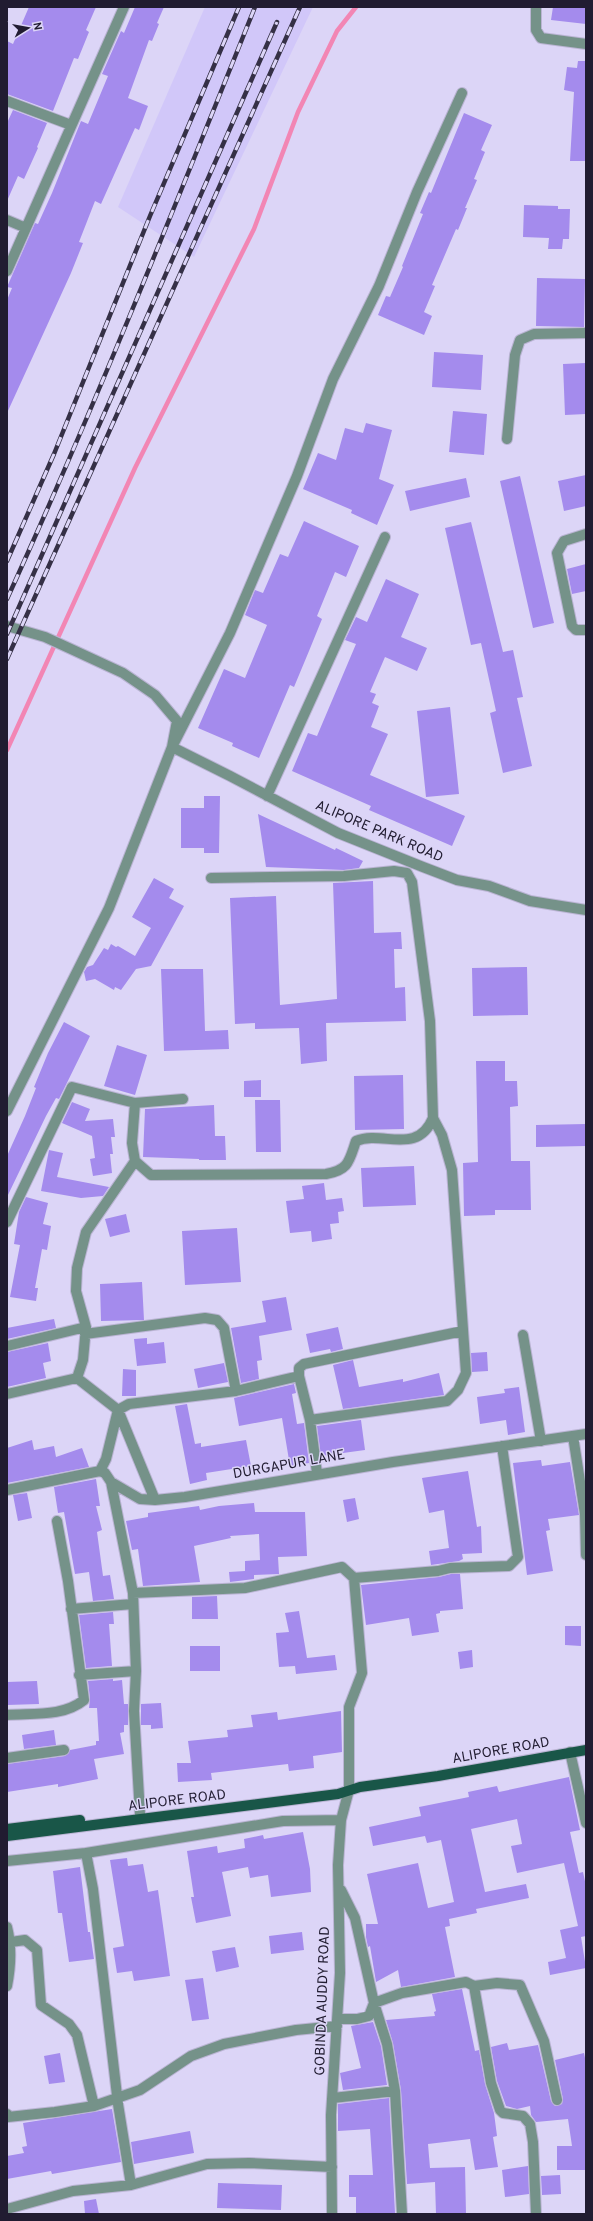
<svg xmlns="http://www.w3.org/2000/svg" width="593" height="2221" font-family="Overpass,sans-serif">
<rect width="100%" height="100%" fill="#dcd5f7"/>
<path fill="#d1c7f9" d="M205,7H313L194,257L118,207Z"/>
<g fill="none" stroke-linecap="round" stroke-linejoin="round">
<path stroke="#f286b4" stroke-width="4.5" d="M7,750L135,468L254,229L298,112L337,31L356,7"/>
</g>
<path fill="#a48bed" d="M29,7H96L86,30L89,32L78,59L74,58L53,111L7,94V41L13,44Z
M135,7H164L157,23L159,24L152,41L149,40L128,98L148,106L139,130L135,128L101,204L95,201L79,242L83,243L71,273L7,413V300L12,288L7,287L35,223L38,224L52,193L81,121L88,124L108,76L102,74L121,31L124,33Z
M553,7H586V24L551,20Z
M578,61H586V161H570L574,92L564,90L567,67L577,68Z
M13,110L47,123L37,147L38,148L24,179L18,176L7,201V123Z
M464,113L492,125L481,150L485,152L474,179L477,180L465,208H467L458,230L456,229L432,285L435,286L424,312L432,316L424,335L378,315L386,296L390,297L403,267L402,266L423,214L420,213L429,192L431,193Z
M524,205L558,206V209H570L569,239H563L562,249H548L549,238L523,237Z
M537,278L585,279L584,327L536,326Z
M434,352L483,355L481,390L432,387Z
M586,363V414L565,415L563,364Z
M453,411L487,414L484,455L449,452Z
M366,423L392,430L379,479L394,485L377,525L351,513L352,510L303,489L318,453L336,460L345,428L363,433Z
M586,475V506L564,511L558,481Z
M520,476L554,623L533,628L500,481Z
M466,478L470,497L410,511L405,491Z
M304,521L359,546L346,577L335,572L317,616L322,619L309,651L294,687L290,685L259,758L232,746L233,743L198,728L224,669L245,678L267,625L245,615L255,590L263,593L280,554L288,557Z
M471,522L503,652L513,650L523,697L517,698L532,766L503,773L490,713L496,711L481,643L471,645L445,528Z
M586,564V591L572,594L567,569Z
M386,579L419,594L401,637L427,648L417,671L385,657L370,692L376,694L372,703L379,706L371,727L388,734L370,775L465,816L452,846L369,810L371,806L292,771L308,733L317,736L356,644L345,640L356,617L367,622Z
M450,707L459,794L426,797L417,711Z
M204,796H220L219,853H204V848H181V808H204Z
M258,814L335,850L336,848L363,861L359,868L344,870L266,867Z
M154,878L174,889L169,898L184,906L151,966L136,969L121,990L115,987L114,990L95,979L86,981L84,972L87,967L93,965L104,948L108,950L111,944L116,947L118,946L135,956L151,928L132,917Z
M373,881L374,933L401,932L402,949H394L395,988L405,987L406,1021L326,1023L327,1061L301,1064L299,1028L255,1029V1023L235,1024L230,898L276,896L280,1005L337,999L333,883Z
M527,967L528,1015L473,1016L472,968Z
M161,969H203L205,1031L228,1030L229,1049L164,1051Z
M64,1022L90,1036L59,1099L56,1098L46,1116L7,1197V1156L25,1116L36,1088L34,1087L48,1053Z
M117,1045L147,1055L135,1095L104,1086Z
M476,1061H505V1081H517L518,1106L510,1107L511,1161H530L531,1210H495V1215L464,1216L463,1163L478,1162Z
M403,1075L404,1129L355,1130L354,1076Z
M261,1080V1097H244V1081Z
M255,1100H280L281,1152H256Z
M72,1102L90,1109L85,1121L113,1119L115,1137H111L113,1154H110L112,1173L93,1176L90,1159L95,1158L92,1136L62,1123Z
M214,1105L215,1136H225L226,1160H199V1159L143,1157L145,1109Z
M586,1124V1146L536,1147V1125Z
M49,1150L63,1153L57,1177L109,1187L103,1196L81,1198L41,1191Z
M414,1166L416,1205L363,1207L361,1168Z
M324,1183L326,1200L342,1198L344,1211L338,1212L339,1223L330,1224L332,1239L312,1242L311,1231L290,1233L286,1201L304,1199L302,1186Z
M26,1197L48,1203L43,1224L51,1226L47,1250L42,1249L35,1288H38L36,1301L10,1297L20,1245L14,1244L19,1212Z
M126,1214L130,1232L110,1237L105,1219Z
M237,1228L241,1282L185,1285L182,1231Z
M142,1282L144,1320L101,1321L100,1284Z
M286,1297L292,1330L259,1336L262,1360L257,1361L259,1379L241,1383L231,1328L266,1322L262,1301Z
M54,1319L56,1328L7,1339V1328Z
M338,1327L343,1349L331,1352L330,1349L310,1353L306,1334Z
M147,1338V1344L164,1342L166,1363L137,1366L134,1339Z
M48,1343L51,1361L43,1363L46,1378L7,1387V1352Z
M487,1352L488,1371L472,1372L471,1353Z
M353,1360L359,1387L403,1379V1382L439,1373L444,1395L343,1409L333,1365Z
M224,1363L228,1382L198,1388L194,1369Z
M123,1369L136,1370V1396H122Z
M294,1384L296,1393L292,1394L297,1424L304,1423L309,1463L290,1466L282,1418L239,1426L234,1398Z
M519,1387L525,1432L508,1435L506,1420L480,1424L477,1397L505,1393L504,1389Z
M187,1404L195,1444L201,1443V1447L246,1440L251,1466L206,1473L207,1480L190,1484L175,1406Z
M361,1420L365,1450L321,1456L317,1426Z
M32,1440L34,1450L54,1446L56,1457L82,1448L89,1467L7,1483V1448Z
M541,1460L542,1466L570,1462L579,1515L548,1519L550,1530L546,1531L553,1571L527,1575L513,1463Z
M468,1471L477,1527L481,1526L482,1553L462,1554L463,1559L459,1561L431,1565L429,1551L449,1548L444,1510L429,1513L422,1478Z
M96,1479L100,1506H96L102,1530L97,1532L103,1576L110,1575L114,1599L93,1601L89,1572L75,1574L64,1512L58,1513L54,1487Z
M27,1493L32,1518L18,1521L13,1495Z
M355,1498L359,1519L347,1522L343,1500Z
M254,1503L255,1512H305L307,1556L278,1557L279,1574L254,1575V1579L230,1582L229,1572L245,1571V1561L260,1560L259,1534L230,1536L231,1538L194,1546L200,1582L143,1586L138,1549L132,1550L126,1521L148,1517V1513L199,1506L200,1510L219,1506Z
M451,1574H460L463,1609L440,1611V1613L436,1614L439,1632L412,1636L409,1618L366,1625L361,1585L439,1577Z
M217,1596L218,1619H192V1597Z
M299,1611L307,1658L335,1655L337,1670L296,1674L295,1666L279,1667L276,1633L289,1632L285,1613Z
M113,1612L114,1624H109L112,1666L86,1668L79,1615Z
M565,1626H581V1646L565,1645Z
M190,1646H220V1671H190Z
M472,1650L473,1667L460,1669L458,1652Z
M113,1679V1681L122,1680L124,1704H128V1725H124V1732L120,1733L124,1754L94,1759L98,1779L58,1787V1784L7,1792V1764L65,1756L70,1750L96,1745V1741H99L97,1708H89L90,1699L88,1681Z
M37,1681L39,1704L7,1705V1682Z
M161,1703L163,1728L151,1729V1725H141V1704Z
M341,1711L342,1752L313,1756L314,1768L289,1771L288,1764L211,1773L212,1780L178,1782L177,1763H191L188,1741L228,1737L227,1730L253,1727L251,1715L277,1712L278,1720Z
M54,1730L56,1745L24,1749L22,1735Z
M569,1777L580,1830L570,1832L579,1873L583,1872L586,1886V1936L581,1937L586,1968L550,1975L548,1962L566,1958L560,1930L578,1926L564,1863L517,1873L511,1846L522,1844L517,1819L471,1829L485,1892L526,1884L529,1898L476,1909L477,1913L449,1919L450,1926L445,1927L455,1977L401,1987L398,1970L376,1982L370,1946L368,1947L366,1937V1924H378L367,1874L418,1863L428,1908L454,1902L441,1840L427,1843L425,1836L373,1846L369,1827L421,1816L419,1807L469,1797L468,1792L497,1786L499,1792Z
M303,1832L310,1869L311,1892L271,1897L268,1875L250,1878L248,1867L222,1872L231,1916L196,1923L191,1897H194L187,1851L217,1846L218,1853L245,1848L244,1839L263,1835L264,1839Z
M127,1858L128,1866L143,1864L148,1892L158,1890L170,1976L134,1981L132,1971L117,1973L113,1948L124,1946L110,1860Z
M80,1867L88,1932H90L94,1959L69,1962L62,1913H58L53,1871Z
M302,1932L304,1950L271,1954L269,1936Z
M235,1947L239,1967L216,1972L212,1951Z
M203,1978L209,2019L192,2021L185,1980Z
M462,1989L475,2051L479,2050L485,2084L494,2113L497,2136L493,2137L498,2167L475,2170L470,2139L428,2144L430,2168L465,2167L466,2214H436L435,2182L407,2184L401,2090L393,2043L386,2020L435,2016L434,2012L436,2011L432,1994Z
M373,2022L381,2046L387,2085L343,2090L340,2073L361,2068L351,2026Z
M507,2043L509,2050L538,2045L551,2101L555,2106L562,2104L563,2099L555,2060L584,2053L586,2063V2170H557V2146H572L568,2119L536,2122L531,2115L530,2106L517,2109L506,2106L497,2081L491,2047Z
M60,2053L65,2082L49,2084L44,2056Z
M389,2098L395,2213L356,2214V2197H349V2175H373L370,2129L338,2131V2104Z
M112,2109L121,2162L52,2174L51,2171L7,2179V2156L24,2153L22,2147L27,2146L23,2123Z
M190,2131L194,2153L134,2164L131,2142Z
M528,2166L529,2194L505,2197L502,2170Z
M560,2175L561,2194L542,2195L541,2176Z
M218,2183L282,2185L281,2210L217,2208Z
M96,2199L99,2214H85L84,2201Z"/>
<g fill="none" stroke-linecap="round" stroke-linejoin="round">
<defs>
<path id="minor" d="M536,7V30L541,38L586,44
M7,101L71,125
M7,220L26,228
M7,271L124,7
M507,439L515,355L520,340L534,334L586,333
M586,534L564,541L557,553L572,626L576,630H586
M7,626L45,637L123,673L155,695L177,721L172,747L230,776L338,833L423,867L457,880L489,886L530,901L586,910
M267,796L385,537
M183,1099L135,1103L132,1143L135,1161L151,1175L326,1174C349,1170 349,1161 356,1141C383,1130 417,1156 433,1118L430,1021L412,882L407,873L394,871L344,876L211,878
M7,1111L109,908L172,747L230,633L297,476L333,379L379,286L417,192L462,93
M7,1222L72,1087L135,1103
M85,1334L205,1318L217,1320L224,1328L236,1391
M523,1335L541,1441
M7,1346L86,1327
M77,1378L118,1410L155,1500
M7,1394L77,1378L83,1360L86,1327L76,1291L77,1268L86,1232L135,1161
M310,1420L447,1401L458,1390L466,1373L452,1170L442,1135L433,1118
M573,1436L585,1514L586,1555
M100,1471L106,1459L118,1410L129,1404L236,1391L299,1376
M317,1473L310,1420L299,1376V1368L304,1364L463,1331
M111,1482L133,1593L136,1671L134,1711L140,1814
M7,1490L100,1471L105,1473L111,1482L140,1499L155,1500L185,1497L393,1462L586,1434
M133,1593L245,1588L342,1567L354,1578L438,1571L450,1568L509,1566L518,1557L502,1446
M71,1609L133,1604
M79,1675L136,1671
M7,1715C33,1713 63,1717 84,1700L68,1581L57,1521
M570,1752L586,1823
M7,1758L64,1750
M86,1853L93,1889L118,2104L131,2185
M7,1861L86,1853L283,1821L341,1820
M341,1890L355,1918L374,2003L387,2044L395,2091L402,2214
M7,1927C12,1947 11,1966 7,1986
M11,1942L25,1940L37,1950L41,2005L69,2024L77,2035L94,2106
M474,1986L491,2083L500,2110L503,2113L523,2116L530,2124L533,2142L536,2214
M338,2019H357L369,2016L374,2003L402,1993L466,1982L474,1986L497,1983L520,1985L544,2041L557,2100
M333,2098L395,2091
M7,2114L8,2117L55,2112L94,2106L140,2090L191,2056L224,2044L296,2030L337,2026
M7,2209L73,2191L131,2185L207,2164L249,2163L332,2167
M332,2214L331,2115L340,1973L338,1865L341,1820L349,1790V1707L362,1673L354,1578"/>
<path id="major" d="M7,1829L80,1820
M7,1836L338,1794L360,1787L438,1776L586,1750"/>
</defs>
<use href="#minor" stroke="#bab4d3" stroke-width="12"/>
<use href="#major" stroke="#bab4d3" stroke-width="12"/>
<use href="#minor" stroke="#759289" stroke-width="10"/>
<use href="#major" stroke="#195648" stroke-width="10"/>
<defs>
<path id="rail" d="M7,561L54,454L150,216L239,7
M7,599C96,404 175,206 255,7
M7,634L277,22
M7,659L300,7"/>
</defs>
<use href="#rail" stroke="#353046" stroke-width="4.5"/>
<use href="#rail" stroke="#dcd5f7" stroke-width="3" stroke-dasharray="9" stroke-linecap="butt"/>
</g>
<g text-anchor="middle" dominant-baseline="central" stroke-width="3" stroke-linejoin="round" paint-order="stroke">
<g font-size="14" fill="#211c31" stroke="#dcd5f7">
<text transform="translate(379 832) rotate(23)">ALIPORE PARK ROAD</text>
<text transform="translate(289 1465) rotate(-10)">DURGAPUR LANE</text>
<text transform="translate(501 1751) rotate(-10)">ALIPORE ROAD</text>
<text transform="translate(177 1801) rotate(-7)">ALIPORE ROAD</text>
<text transform="translate(323 2001) rotate(-88)">GOBINDA AUDDY ROAD</text>
</g>
</g>
<rect width="593" height="2221" fill="none" stroke="#211c31" stroke-width="16"/>
<g transform="translate(28 28) rotate(79)" stroke="#dcd5f7" stroke-width="3" paint-order="stroke">
<path d="M0-3L7 15L0 10L-7 15Z" fill="#211c31"/>
<text y="-6" font-size="11" font-weight="bold" text-anchor="middle" fill="#211c31">N</text>
</g>
</svg>
